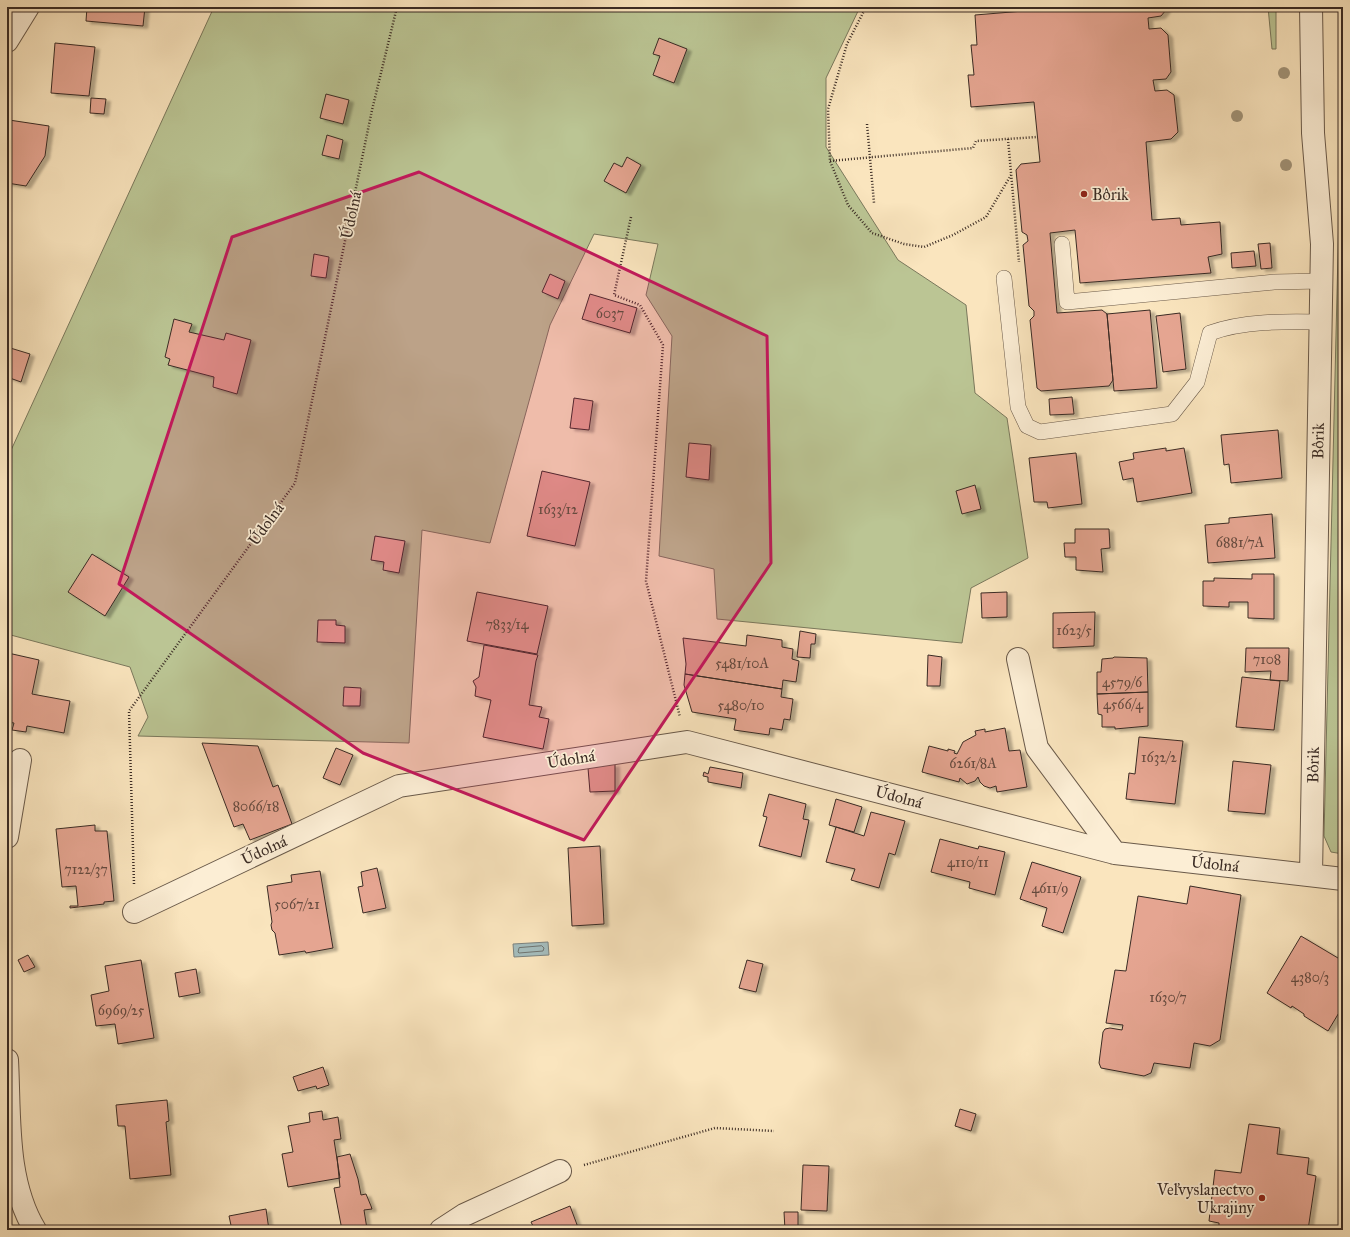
<svg xmlns="http://www.w3.org/2000/svg" width="1350" height="1237" font-family="'IM FELL Great Primer',serif">
<defs>
<filter id="shadow"><feDropShadow dx="4.5" dy="2.5" stdDeviation="1" flood-color="#0004"/></filter>
</defs>
<rect width="100%" height="100%" fill="#fae5be"/>
<filter id="stains"><feTurbulence type="fractalNoise" baseFrequency=".005" numOctaves="4"/><feColorMatrix values="0 0 0 0 .2 0 0 0 0 .09 0 0 0 0 .02 0 0 0 .5 -.17"/></filter>
<radialGradient id="worn" r=".72"><stop offset=".6" stop-color="#630" stop-opacity="0"/><stop offset="1" stop-color="#630" stop-opacity=".3"/></radialGradient>
<path fill="#bbc594" stroke="#7a785c" d="M214,7H860L826,78V147L898,260L966,305L975,393L1007,418L1028,558L971,588L962,643L717,619L714,569L659,556L672,336L646,295L658,244L594,234L550,325L490,543L422,530L409,743L138,736L148,717L130,667L7,634V459Z
M1268,7H1276V49H1272Z
M1340,7H1343V854L1331,852L1324,836L1342,85Z"/>
<path fill="#a4bcbc" stroke="#7a827f" d="M548,942L549,955L514,957L513,944Z"/>
<g fill="none" stroke-linecap="round" stroke-linejoin="round">
<path stroke="#6f7470" stroke-width="1" d="M542,946L544,948L543,951L519,953L518,952L519,948Z"/>
</g>
<path fill="#e5a591" stroke="#3a2b24" filter="url(#shadow)" d="M87,7H145L143,26L86,21Z
M1048,7H1165L1166,10L1161,16L1148,18L1149,29L1161,28L1168,35L1171,72L1166,79L1153,80L1155,91L1167,90L1174,95L1178,132L1171,139L1146,142L1152,220L1180,218L1181,225L1220,222L1222,254L1208,257L1211,273L1080,283L1075,230L1050,233L1057,313L1102,310L1107,314L1113,380L1109,386L1041,391L1037,388L1030,320L1034,316V311L1029,306L1023,245L1028,241L1027,235L1022,232L1016,170L1021,164L1040,162L1034,102L971,107L968,75H974L971,45H977L975,15L1048,9Z
M659,38L687,49L674,83L653,75L660,56L653,54Z
M55,43L95,47L89,96L51,93Z
M326,94L349,100L343,124L320,118Z
M91,98L106,99L104,114L90,113Z
M9,120L49,126L45,156L26,186L7,183V124Z
M327,135L343,140L339,159L322,155Z
M627,157L641,165L626,193L604,181L614,163L622,167Z
M1270,243L1272,268L1261,269L1258,244Z
M1254,251L1256,266L1232,268L1231,253Z
M314,254L329,257L326,278L311,276Z
M550,274L565,281L558,299L542,292Z
M590,294L637,308L630,333L582,319Z
M1150,310L1157,388L1114,391L1107,314Z
M1180,313L1186,369L1163,372L1156,316Z
M174,319L192,324L189,332L224,340L226,333L251,340L237,394L213,387L214,377L168,365L170,359L165,357Z
M7,347L30,354L21,382L7,377Z
M1072,397L1074,414L1050,415L1049,399Z
M574,398L593,401L589,430L570,428Z
M1278,430L1282,478L1231,483L1229,464L1224,465L1221,435Z
M689,443L711,445L709,480L686,477Z
M1166,448V451L1184,448L1192,493L1137,502L1133,478L1123,480L1119,462L1134,459L1133,453Z
M1076,453L1082,504L1048,508L1047,502H1034L1029,458Z
M542,471L590,482L575,546L527,536Z
M975,485L981,509L962,514L956,491Z
M1272,514L1275,558L1208,563L1205,525L1229,523V518Z
M1075,529H1109L1110,548L1101,549L1103,572L1076,570V557H1065L1064,543H1075Z
M375,536L405,541L399,573L383,570L384,562L371,560Z
M92,554L129,577L105,616L68,592Z
M1252,574H1274V619L1248,618V602H1229V607L1203,606V581H1214V578L1252,579Z
M477,592L548,606L537,654L467,641Z
M1007,592V617L982,618L981,593Z
M1095,612L1094,646L1053,648V613Z
M318,620H336V625L345,626V643L317,642Z
M800,631L816,634L815,644H811L810,658L797,657Z
M747,635L782,640V647L793,649L792,659L799,661L796,682L783,680L782,689L685,674L686,664L683,638L746,646Z
M484,645L538,655L536,661L529,705L542,707L539,717L549,719L543,749L483,737L491,700L475,696L476,687L473,681L479,677Z
M1246,648H1289L1288,681L1270,680L1271,671L1245,672Z
M8,653L39,660L32,694L70,701L64,733L27,726L26,732L12,730L14,723L7,722Z
M928,655L942,657L940,686H927Z
M1114,657L1147,658L1148,692L1097,694V672H1101L1102,659L1113,658Z
M685,674L782,689L781,697L793,699L790,720L784,719L782,730L770,728L769,735L734,730L736,719L692,712L684,685Z
M1242,677L1280,681L1274,730L1236,727Z
M344,687L361,688L360,706H343Z
M1148,692V726L1115,729V727H1102V715L1098,714L1097,694Z
M1005,728L1009,751L1020,750L1027,787L997,792L996,786L990,788L984,786L980,782L978,777L975,781L967,784L960,778L959,782L922,772L929,746L948,751V749L955,751L954,753L957,754L963,742L976,735L975,731L985,729V732Z
M1139,737L1183,741L1175,804L1126,799L1129,773L1135,774Z
M202,743L258,746L273,787L278,785L292,824L250,840L243,824L234,827Z
M336,748L353,755L340,785L323,778Z
M1233,761L1271,765L1265,814L1228,811Z
M615,764V791L590,792L588,768Z
M710,767L743,773L741,788L708,782V777L703,776L704,772L708,774Z
M769,794L806,804L803,819L809,820L801,857L759,846L767,817L763,816Z
M836,799L862,807L854,832L829,825Z
M871,812L905,821L895,855L889,853L879,888L851,880L855,869L826,862L836,827L864,836Z
M95,825V831H107L114,901L104,902V904L70,908V906H78L76,886L62,887L56,829Z
M940,839L978,849L979,846L1005,852L995,895L969,888L970,882L931,872Z
M600,846L604,924L572,926L568,848Z
M1032,862L1081,877L1063,933L1042,926L1047,908L1020,899Z
M377,868L386,908L363,913L358,887L363,886L361,872Z
M320,871L333,948L306,953L305,951L279,955L275,933L272,930L271,925L272,922L267,886L292,882L291,875Z
M1190,886L1241,895L1220,1040L1210,1046L1194,1043L1190,1068L1154,1063L1151,1073L1144,1076L1101,1068L1099,1063L1103,1032L1105,1029L1110,1028L1122,1030L1123,1025L1106,1023L1115,970L1126,971L1138,896L1187,904Z
M1301,936L1343,961V1006L1328,1031L1304,1016V1014L1292,1006L1291,1008L1267,993Z
M28,955L35,967L24,972L18,960Z
M141,960L154,1038L118,1044L115,1024L96,1026L91,995L109,991L105,966Z
M747,960L763,964L756,992L739,988Z
M196,969L200,993L179,997L175,973Z
M323,1067L329,1085L317,1089L316,1086L298,1091L293,1077Z
M167,1100L169,1121L166,1122L171,1175L130,1179L125,1126H118L116,1105Z
M960,1109L976,1114L971,1131L955,1126Z
M322,1111L323,1120L338,1117L341,1139L334,1140L340,1178L288,1187L282,1154L293,1152L288,1126L310,1122L309,1113Z
M1249,1124L1280,1128L1277,1154L1309,1158L1307,1174L1316,1176L1308,1230H1219V1223L1209,1221L1215,1170L1241,1173Z
M350,1154L358,1179L361,1195L366,1194L371,1206L372,1209L364,1210L367,1229L360,1230H342L334,1188L340,1187L337,1157Z
M803,1165L829,1166L827,1211L801,1210Z
M570,1206L579,1230H535L531,1222Z
M266,1209L269,1230H232L229,1216Z
M784,1212H798V1229L785,1230Z"/>
<g fill="none" stroke-linecap="round" stroke-linejoin="round">
<defs>
<path id="service" d="M1062,244L1067,302L1274,282L1321,281
M1004,278L1018,407L1027,426L1040,432L1172,414L1197,382L1210,333C1242,321 1286,321 1320,322"/>
<path id="minor" d="M1311,7L1313,133L1322,244L1311,875
M7,41L28,7
M1018,659L1037,748L1115,853
M7,837L20,760
M134,912L399,786L687,742L1115,853L1343,879
M7,1060C10,1116 5,1180 35,1230
M441,1230L464,1215L560,1171"/>
</defs>
<use href="#service" stroke="#6a5a4a" stroke-width="16"/>
<use href="#minor" stroke="#6a5a4a" stroke-width="24"/>
<path stroke="#3a2b24" stroke-width="2.5" stroke-dasharray="1 2" stroke-linecap="butt" d="M866,7L847,44L828,109L830,161L848,205L872,233L904,244L924,247L953,235L986,217L1011,175
M867,124L874,203
M1008,139L1019,262
M830,161L973,148L976,141L1037,137
M631,217L614,295L640,305L663,345L646,581L680,717
M134,884L129,711L295,483L372,110L397,7
M584,1165L715,1128L774,1131"/>
<use href="#service" stroke="#fceed5" stroke-width="15"/>
<use href="#minor" stroke="#fceed5" stroke-width="22"/>
</g>
<g fill="#a29479">
<circle cx="1284" cy="73" r="6"/>
<circle cx="1237" cy="116" r="6"/>
<circle cx="1286" cy="165" r="6"/>
</g>
<path fill="#c2185b" fill-opacity="0.2" stroke="#c2185b" stroke-width="3" stroke-linejoin="round" d="M419,172L767,336L771,563L584,840L363,753L119,584L232,237Z"/>
<g fill="#8f2418" stroke="#fceed5" stroke-width="1.5">
<circle cx="1084" cy="194" r="4"/>
<circle cx="1262" cy="1198" r="4"/>
</g>
<g text-anchor="middle" dominant-baseline="central" stroke-width="3.5" stroke-linejoin="round" paint-order="stroke">
<g font-size="14" fill="#654a3f">
<text x="610" y="313">6037</text>
<text x="558" y="509">1633/12</text>
<text x="1240" y="542">6881/7A</text>
<text x="507" y="624">7833/14</text>
<text x="1074" y="630">1623/5</text>
<text x="1267" y="659">7108</text>
<text x="742" y="663">5481/10A</text>
<text x="1122" y="682">4579/6</text>
<text x="1123" y="704">4566/4</text>
<text x="741" y="705">5480/10</text>
<text x="1159" y="757">1632/2</text>
<text x="973" y="763">6261/8A</text>
<text x="256" y="806">8066/18</text>
<text x="968" y="862">4110/11</text>
<text x="86" y="869">7122/37</text>
<text x="1050" y="888">4611/9</text>
<text x="297" y="904">5067/21</text>
<text x="1310" y="977">4380/3</text>
<text x="1168" y="997">1630/7</text>
<text x="121" y="1010">6969/25</text>
</g>
<g font-size="16" fill="#3a2b24" stroke="#fceed5" text-anchor="start">
<text x="1092" y="194">Bôrik</text>
<text x="1254" y="1189" text-anchor="end">Veľvyslanectvo<tspan x="1254" dy="18">Ukrajiny</tspan></text>
</g>
<g font-size="16" fill="#3a2b24" stroke="#fceed5">
<text transform="translate(351 215) rotate(-78)">Údolná</text>
<text transform="translate(1318 441) rotate(-89)">Bôrik</text>
<text transform="translate(266 524) rotate(-54)">Údolná</text>
<text transform="translate(571 759) rotate(-9)">Údolná</text>
<text transform="translate(1313 765) rotate(-89)">Bôrik</text>
<text transform="translate(899 797) rotate(15)">Údolná</text>
<text transform="translate(264 850) rotate(-25)">Údolná</text>
<text transform="translate(1215 864) rotate(6)">Údolná</text>
</g>
</g>
<rect width="1350" height="1237" fill="none" stroke="#fae5be" stroke-width="24"/>
<rect x="8" y="8" width="1334" height="1221" fill="none" stroke="#3a2b24" stroke-width="2"/>
<rect x="12" y="12" width="1326" height="1213" fill="none" stroke="#3a2b24"/>
<rect width="100%" height="100%" filter="url(#stains)"/>
<rect width="100%" height="100%" fill="url(#worn)"/>
</svg>
